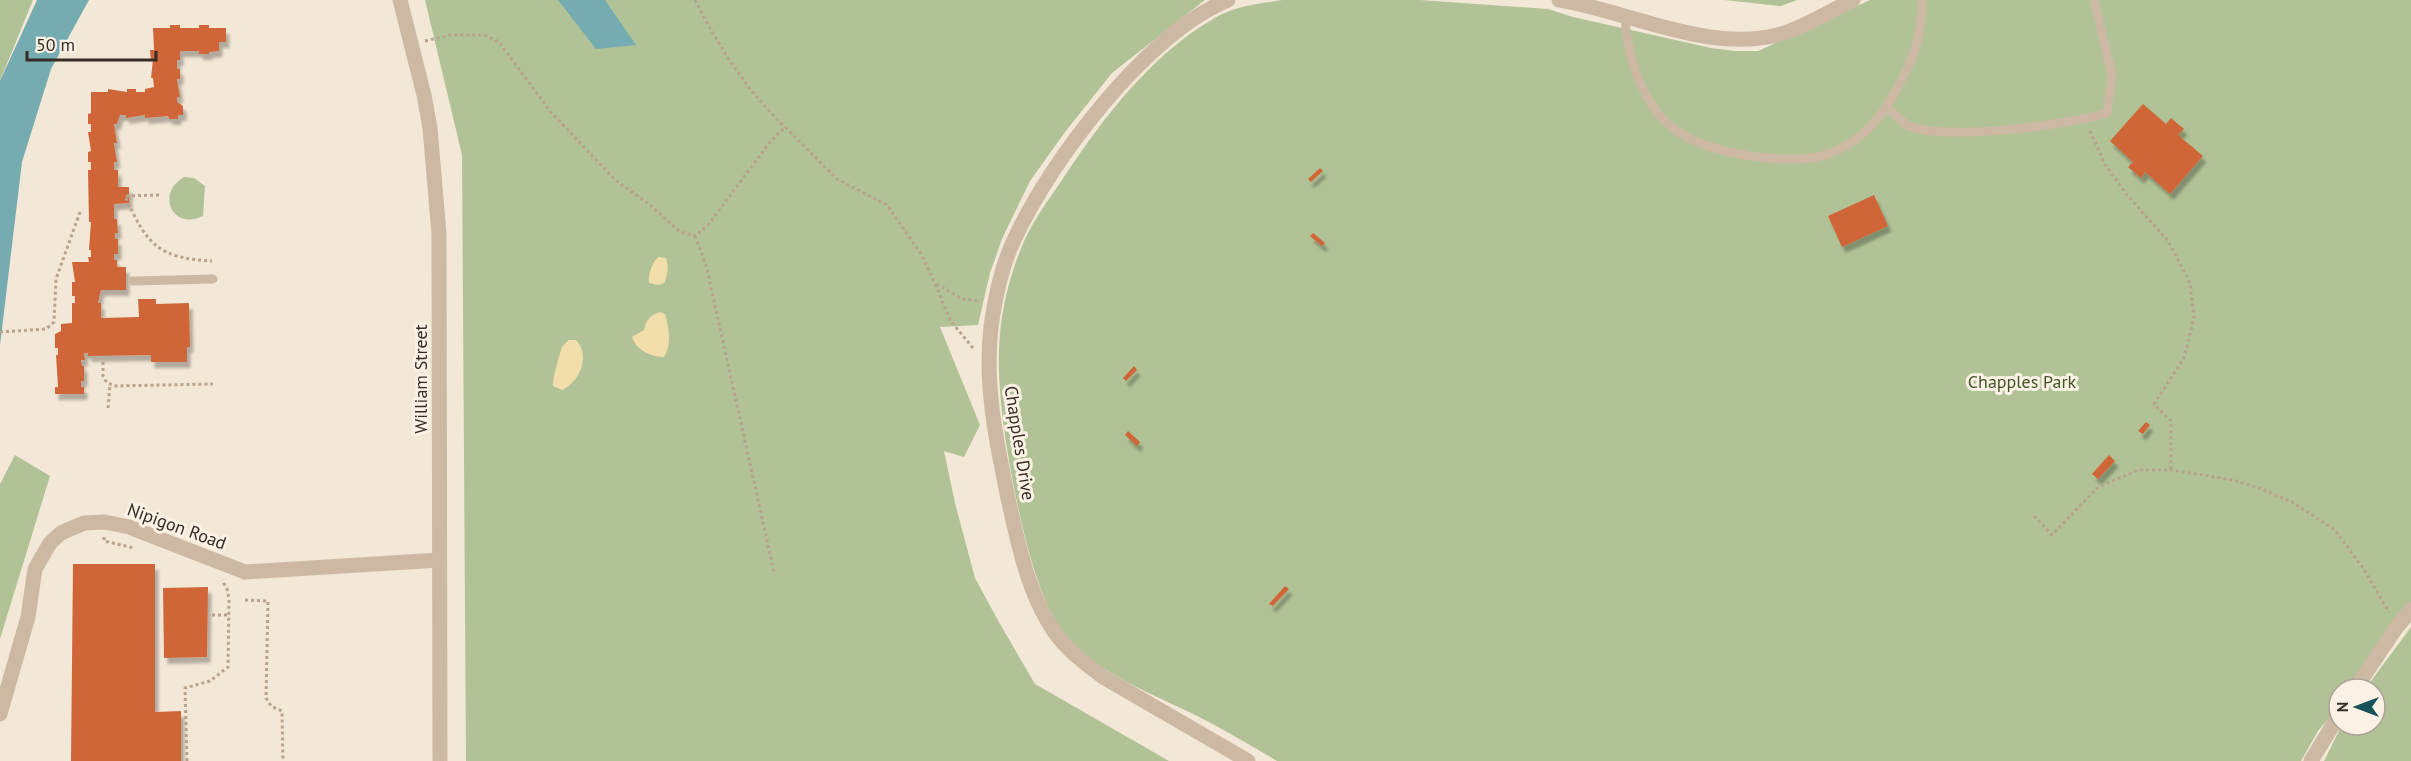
<svg xmlns="http://www.w3.org/2000/svg" width="2411" height="761" font-family="'PT Sans',sans-serif">
<defs>
<filter id="shadow"><feDropShadow dx="3.5" dy="6" stdDeviation="1.5" flood-color="#0004"/></filter>
</defs>
<rect width="100%" height="100%" fill="#f3e8d7"/>
<path fill="#b1c396" d="M0,0H33L0,81Z
M425,0H1205L1112,73L1065,132L1030,181L1002,239L990,273L978,325L940,327L980,425L964,457L944,451L955,503L975,578L1000,624L1035,684L1169,761H466L462,155Z
M1282,0H1420L1548,9L1573,17L1711,48L1735,51H1758L1870,0H2411V622L2353,689H2339V706L2318,731L2301,761H1277C1253,747 1230,733 1205,720C1159,696 1096,675 1063,632C1040,602 1026,543 1018,507C1007,453 995,388 1000,333C1003,302 1012,268 1025,239C1036,216 1052,195 1066,174C1104,117 1152,54 1213,19C1234,6 1258,4 1282,0Z
M1724,0H1797L1781,6Z
M184,177L194,178L205,186L203,216C173,231 155,194 184,177Z
M15,455L50,476L0,639V484Z
M2411,627V761H2324L2342,725H2375V689H2365Z"/>
<path fill="#f2deab" d="M658,257L666,258C669,267 668,274 664,283L658,285L649,283C648,274 652,263 658,257Z
M660,312L665,314C669,328 672,345 664,357C651,357 636,350 632,337L644,330C646,320 650,315 660,312Z
M569,340H576C591,355 580,382 562,390L553,386C552,381 560,353 562,347C563,345 568,341 569,340Z"/>
<path fill="#74acb2" d="M37,0H89L51,69L22,162L0,345V81Z
M558,0H605L636,45L596,49Z"/>
<path fill="#d06639" filter="url(#shadow)" d="M170,25H180V28H199V25H209V28H226V42H219V51L209,52V54H199V51H180V60H177V69H180V79H177L180,97H177V102L183,106V115H178V119H169L168,116L145,118V115L126,118V115H120L117,124H114L117,143H114L117,162H114V170H118V187H129V203L114,204V219H117L118,233H115V239H118V254H114V260H117V267H126V290H101L98,303H101V318L139,317L138,299H156V304L189,303L190,347H187V362H151V355L88,356V353H84L85,360H81L82,366H84V381H81V387H84V394H55V387H58L56,355H58V348H55V334L61,331V324L72,323V303H75V296H72V282H75L72,262H89L88,257H91V250H89L91,222H89L88,170H91V162H88V152L91,151L88,132H91V124H88V114L91,113V92H108V89L127,92V89H136V92H145V89L154,87L153,78H151L153,60H151L150,50H154L153,28H170Z
M2143,104L2166,124L2171,118L2184,129L2178,135L2203,156L2170,194L2145,172L2141,178L2128,167L2133,162L2110,141Z
M1320,168L1323,171L1311,182L1308,179Z
M1874,195L1888,226L1842,247L1828,216Z
M1313,233L1325,243L1322,246L1310,236Z
M1134,366L1137,370L1126,381L1123,378Z
M2146,422L2150,425L2143,434L2138,431Z
M1128,431L1140,442L1137,446L1125,435Z
M2109,455L2115,461L2098,479L2092,474Z
M73,564H155V712L181,711V761H71Z
M1285,586L1289,589L1273,606L1269,604Z
M208,587L207,657L164,658L163,588Z"/>
<g fill="none" stroke-linecap="round" stroke-linejoin="round">
<path stroke="#b8a28d" stroke-width="3" stroke-dasharray="3 3" stroke-linecap="butt" d="M695,0C719,47 746,90 785,127
M425,41L450,35H484L499,42L550,111L614,179L649,204L680,232L695,236L708,225L770,142L785,127L837,179L887,205L921,254L935,283
M2090,131L2105,164L2127,195L2168,241L2190,283L2194,318L2184,358L2154,404L2171,421V470
M159,195L125,196C147,245 158,258 212,261
M695,236L706,265L774,572
M0,332L46,329L54,322L56,279L80,212
M973,348L950,320L935,283L962,299L979,301
M103,362V376L107,383L116,386L213,384
M108,408L110,384
M2034,516L2052,535L2098,487L2139,470H2171L2233,480L2259,488L2292,502L2335,530L2363,568L2389,612
M104,537V541L134,548
M245,600L268,601L266,698L271,706L282,711L283,761
M212,615H228
M187,761L185,688L210,681L228,667L229,599L227,589L222,580"/>
<path stroke="#ccb8a3" stroke-width="9" d="M1625,17C1627,53 1638,91 1663,119C1693,153 1775,164 1818,157C1829,155 1846,146 1855,140C1877,124 1890,103 1902,79C1915,56 1923,26 1922,0
M1888,108C1894,113 1901,122 1909,126C1946,141 2068,125 2107,113L2112,75L2094,0
M133,281L213,279"/>
<path stroke="#ccb8a3" stroke-width="15" d="M1228,0C1147,33 1050,161 1014,240C1001,267 995,298 991,327C984,386 997,445 1009,503C1019,548 1030,601 1059,638C1071,653 1087,665 1103,677L1248,761
M1559,0C1630,11 1715,57 1787,32C1810,24 1832,10 1853,0
M2355,689L2398,625L2411,610
M0,714L28,617L35,569L50,543L61,533L84,523L105,522L129,527L245,572L439,560
M2311,761L2339,715"/>
<path stroke="#ccb8a3" stroke-width="15" d="M400,0L424,95L430,128L439,234L440,761"/>
</g>
<g text-anchor="middle" dominant-baseline="central" stroke-width="6" stroke-linejoin="round" paint-order="stroke">
<g font-size="18" fill="#362c25" stroke="#fbf1e4">
<text transform="translate(420 379) rotate(-90)">William Street</text>
<text transform="translate(1020 443) rotate(81)">Chapples Drive</text>
<text transform="translate(177 526) rotate(20)">Nipigon Road</text>
</g>
<g font-size="18" fill="#425627" stroke="#fbf1e4">
<text x="2022" y="381">Chapples Park</text>
</g>
</g>
<g transform="translate(2357 707) rotate(270)"><circle r="28" fill="#fbf1e4" stroke="#aca298" stroke-width="1.5"/>
<path d="M0-4.5L10 22L0 15L-10 22Z" fill="#18525b"/>
<text y="-9" font-size="16" font-weight="bold" text-anchor="middle" fill="#362c25">N</text>
</g>
<path d="M27 51v9h129v-9" fill="none" stroke="#362c25" stroke-width="3"/>
<text x="36" y="51" font-size="18" fill="#362c25" stroke="#fbf1e4" stroke-width="4.5" paint-order="stroke">50 m</text>
</svg>
